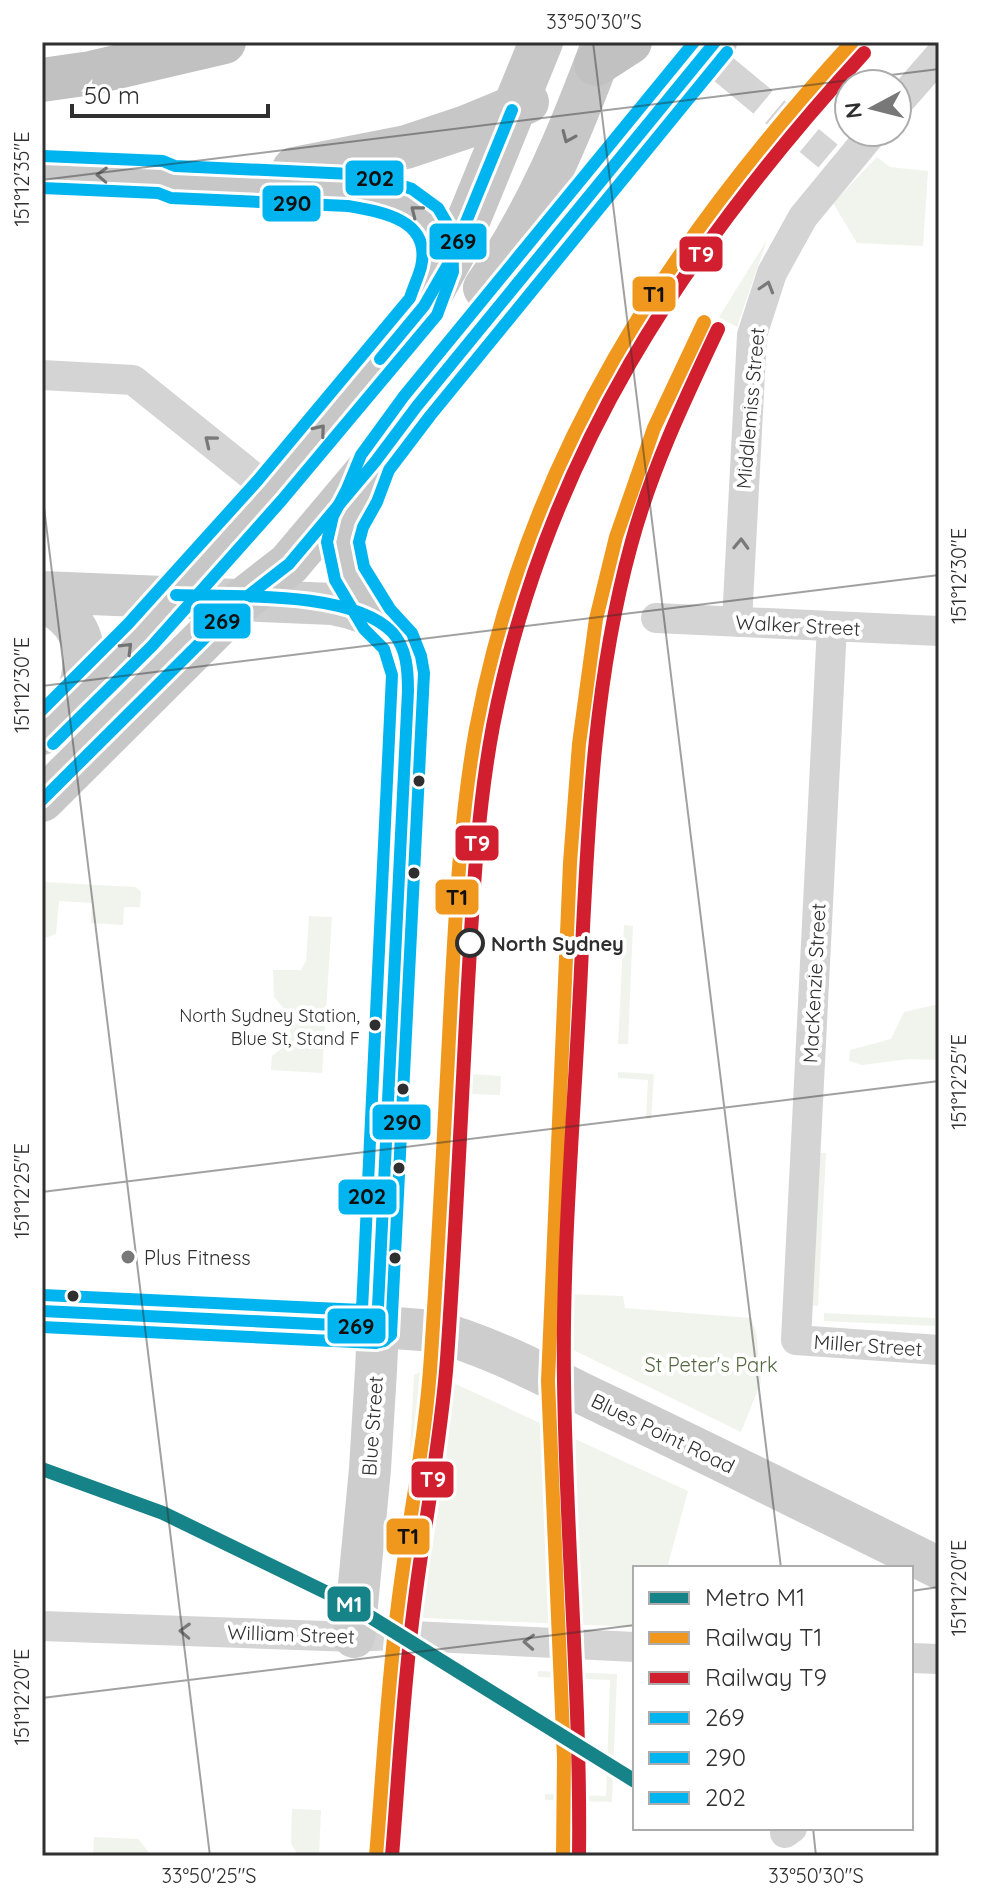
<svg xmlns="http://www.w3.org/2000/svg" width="981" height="1898" font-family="Quicksand,sans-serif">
<rect width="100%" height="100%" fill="#fff"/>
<path fill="#f1f4ed" d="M877,157L890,167L928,171L923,246L857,243L833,203Z
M767,240L737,327L719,317Z
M42,882L136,887L141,892L140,907H124L123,925L91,923L92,903L59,901L56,934L42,939Z
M309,916L332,917L322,1073L271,1070L272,1056L289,1043L290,1016L274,997L273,970H301L306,961Z
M624,925L633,926L628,1044H618Z
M939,1004V1060L909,1059L862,1065L849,1061L850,1050L891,1039L904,1012Z
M618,1072L654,1074L651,1119L646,1118L648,1080L618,1078Z
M470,1074L501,1076L500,1095L469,1094Z
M819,1153H826L818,1306L811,1305Z
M563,1294L623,1296L625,1308L751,1318L756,1331L761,1382L741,1432L551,1339Z
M824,1313L935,1318V1326L824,1321Z
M425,1370L688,1491L667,1568H635V1627L401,1617L414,1375Z
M538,1671L617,1674L612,1802L545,1800V1794L606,1796L610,1680L538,1677Z
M292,1809L321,1810L319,1856H294L296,1852L291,1843Z
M94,1837L138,1839L152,1856H93Z"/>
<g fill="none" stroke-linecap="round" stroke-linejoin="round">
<path stroke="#d5d5d5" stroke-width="30" stroke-dasharray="30 15" stroke-linecap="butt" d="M740,83L828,156"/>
<path stroke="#d4d4d4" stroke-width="30" d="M705,54L740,83
M897,104L939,56
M42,375L133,380L270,490
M656,618L939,631
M737,622L752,335L772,273L803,217L873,132
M832,626L796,1340L939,1350
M42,1626L354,1637L392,1635L635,1647
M911,1658L939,1659
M785,1833L792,1828"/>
<path stroke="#cdcdcd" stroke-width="42" d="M42,592L333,604C386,614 408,636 408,691L376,1370L370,1469L354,1637
M42,601C89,622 90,657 76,700
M42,1311L343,1324L434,1331C494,1347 551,1379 606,1405C718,1458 828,1513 939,1568"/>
<path stroke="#c7c7c7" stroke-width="44" d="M294,169L406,147L466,127L527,102
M42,172L162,177L171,182C208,183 245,184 282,186C348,188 465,185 433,286
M485,288C538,212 572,128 604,42
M364,490C359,504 348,516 344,531C336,563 361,593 377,619
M42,733L140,635L270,490L424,306L459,243L541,42
M42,800L244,599L289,564L375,462L417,406L715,42"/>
<path stroke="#c1c1c1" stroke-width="44" d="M596,64L630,42
M42,80L91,73L224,42"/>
<defs>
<path id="bus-1" d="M380,359L424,306L450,261L512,110
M42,800L244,599L289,564L375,462L417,406L715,42
M42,1311L377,1327L408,691C408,671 407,648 392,632C351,590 233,597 176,595"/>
<path id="bus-2" d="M42,188L158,193L171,198L348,206C383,212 432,220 421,267C418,278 413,288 410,298L258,480L128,624L42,710
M42,1327L376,1343L384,1341L391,1335L424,673L421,656L412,633L390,609L364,567L359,542L363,527L377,502L389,470L430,416L727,52"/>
<path id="bus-3" d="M43,156L163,161L175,166L352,174L385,180L412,189L438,208L452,232L453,272L437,315L282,500L152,646L53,744
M43,1295L362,1310L392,675L384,649L364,629L335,580L327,542L333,516L347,489L361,455L404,396L694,42"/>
</defs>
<use href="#bus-1" stroke="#fff" stroke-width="18"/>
<use href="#bus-2" stroke="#fff" stroke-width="18"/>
<use href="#bus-3" stroke="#fff" stroke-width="18"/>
<use href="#bus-1" stroke="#00b5ef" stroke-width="12"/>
<use href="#bus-2" stroke="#00b5ef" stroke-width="12"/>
<use href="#bus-3" stroke="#00b5ef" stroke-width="12"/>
<defs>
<path id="rail-1" d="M376,1856C383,1773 387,1688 398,1605C408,1522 426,1439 431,1356C439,1237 445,1117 451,998C456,908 460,818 476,729C527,456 668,243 852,42
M563,1856L564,1758L548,1381L570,863L579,744L596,619L616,537L654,428L704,322"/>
<path id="rail-2" d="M392,1856C399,1773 403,1689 414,1607C424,1524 441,1442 447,1359C456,1234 461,1109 468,984C473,898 477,811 493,726C545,458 683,251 864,53
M579,1856C581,1698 566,1540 564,1381C562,1246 575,1105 581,969C588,827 593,683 631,545C651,470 685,399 718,329"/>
</defs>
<use href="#rail-1" stroke="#fff" stroke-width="20"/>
<use href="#rail-2" stroke="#fff" stroke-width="20"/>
<use href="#rail-1" stroke="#ef981d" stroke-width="14"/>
<use href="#rail-2" stroke="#d11f2f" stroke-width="14"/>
<defs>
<path id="metro-1" d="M42,1469L163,1513L348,1603L635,1781"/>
</defs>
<use href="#metro-1" stroke="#fff" stroke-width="20"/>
<use href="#metro-1" stroke="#168388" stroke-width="14"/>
</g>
<defs><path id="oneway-chevron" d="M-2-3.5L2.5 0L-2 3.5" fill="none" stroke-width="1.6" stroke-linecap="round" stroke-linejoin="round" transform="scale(2)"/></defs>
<g stroke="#737373">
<use href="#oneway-chevron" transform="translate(568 137) rotate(113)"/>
<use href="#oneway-chevron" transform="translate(102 175) rotate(-178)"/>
<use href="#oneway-chevron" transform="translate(416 211) rotate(-142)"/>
<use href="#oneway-chevron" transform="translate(320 430) rotate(-50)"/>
<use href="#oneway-chevron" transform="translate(127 648) rotate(-45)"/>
</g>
<g stroke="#797979">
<use href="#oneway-chevron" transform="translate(767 287) rotate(-73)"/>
<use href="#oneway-chevron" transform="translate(210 441) rotate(-141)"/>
<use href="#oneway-chevron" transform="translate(741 544) rotate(-88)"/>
<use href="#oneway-chevron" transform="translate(185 1631) rotate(-178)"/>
<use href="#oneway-chevron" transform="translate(529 1642) rotate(-177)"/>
</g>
<path fill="none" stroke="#2f2f2f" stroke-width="2" stroke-opacity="0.45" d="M593,42L781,1568M42,180L939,69M42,491L210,1856M42,686L939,575M42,1192L939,1081M911,1591L939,1587M42,1698L635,1625M813,1828L816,1856"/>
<g fill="#2f2f2f" stroke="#fff" stroke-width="3">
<circle cx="419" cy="781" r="7"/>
<circle cx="414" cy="873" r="7"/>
<circle cx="375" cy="1025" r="7"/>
<circle cx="403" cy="1089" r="7"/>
<circle cx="399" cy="1168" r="7"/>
<circle cx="395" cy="1258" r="7"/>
<circle cx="73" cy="1296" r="7"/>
</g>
<circle fill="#fff" stroke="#2f2f2f" stroke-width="4" cx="470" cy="943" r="13"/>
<circle fill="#787878" stroke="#fff" stroke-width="3" cx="128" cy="1257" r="8"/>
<g text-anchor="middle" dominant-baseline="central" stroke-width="8" stroke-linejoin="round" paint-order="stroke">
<g font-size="18" fill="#2f2f2f" stroke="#fff" text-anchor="end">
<text x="360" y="1015">North Sydney Station,<tspan x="360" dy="23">Blue St, Stand F</tspan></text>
</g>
<g font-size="20" fill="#2f2f2f" stroke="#fff">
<text transform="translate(750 408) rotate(-85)">Middlemiss Street</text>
<text transform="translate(798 625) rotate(3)">Walker Street</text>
<text transform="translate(814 983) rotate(-87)">MacKenzie Street</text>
<text transform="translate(868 1345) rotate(4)">Miller Street</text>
<text transform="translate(372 1426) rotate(-86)">Blue Street</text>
<text transform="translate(663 1433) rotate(26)">Blues Point Road</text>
<text transform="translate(291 1634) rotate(2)">William Street</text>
</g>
<g font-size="20" font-weight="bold" fill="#2f2f2f" stroke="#fff" text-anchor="start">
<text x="491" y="943">North Sydney</text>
</g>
<g font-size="20" fill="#2f2f2f" stroke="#fff" text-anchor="start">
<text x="144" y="1257">Plus Fitness</text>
</g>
<g font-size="20" fill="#53683f" stroke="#fff">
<text x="711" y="1364">St Peter's Park</text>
</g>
</g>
<g stroke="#fff" stroke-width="3">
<rect x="344" y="159" width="61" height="38" rx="8" fill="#00b5ef"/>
<rect x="261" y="184" width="61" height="39" rx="8" fill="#00b5ef"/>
<rect x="428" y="222" width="60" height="39" rx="8" fill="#00b5ef"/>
<rect x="678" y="235" width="46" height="38" rx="8" fill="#d11f2f"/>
<rect x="631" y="275" width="46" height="38" rx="8" fill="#ef981d"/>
<rect x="192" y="602" width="60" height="38" rx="8" fill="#00b5ef"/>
<rect x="454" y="824" width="46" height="38" rx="8" fill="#d11f2f"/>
<rect x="434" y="878" width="46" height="38" rx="8" fill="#ef981d"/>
<rect x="371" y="1103" width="61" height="38" rx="8" fill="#00b5ef"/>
<rect x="337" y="1178" width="61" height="38" rx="8" fill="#00b5ef"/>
<rect x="326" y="1307" width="61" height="38" rx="8" fill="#00b5ef"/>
<rect x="410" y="1460" width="45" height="39" rx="8" fill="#d11f2f"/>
<rect x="385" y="1517" width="46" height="39" rx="8" fill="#ef981d"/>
<rect x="326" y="1585" width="46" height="38" rx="8" fill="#168388"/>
</g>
<g font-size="22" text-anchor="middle" font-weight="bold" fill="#fff">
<text x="701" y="262">T9</text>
<text x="477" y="851">T9</text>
<text x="433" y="1487">T9</text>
<text x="349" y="1612">M1</text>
</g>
<g font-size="22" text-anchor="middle" font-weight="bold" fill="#111">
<text x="375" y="186">202</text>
<text x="292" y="211">290</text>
<text x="458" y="249">269</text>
<text x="654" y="302">T1</text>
<text x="222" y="629">269</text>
<text x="457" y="905">T1</text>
<text x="402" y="1130">290</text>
<text x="367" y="1204">202</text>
<text x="356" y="1334">269</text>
<text x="408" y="1544">T1</text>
</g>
<rect width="981" height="1898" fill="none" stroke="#ffffff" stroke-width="88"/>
<rect x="633" y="1566" width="280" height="264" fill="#ffffff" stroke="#acacac" stroke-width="2"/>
<rect x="649" y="1592" width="40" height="12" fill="#168388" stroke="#acacac" stroke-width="2"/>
<text x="705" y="1606" font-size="24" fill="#2f2f2f">Metro M1</text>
<rect x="649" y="1632" width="40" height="12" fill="#ef981d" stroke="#acacac" stroke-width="2"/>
<text x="705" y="1646" font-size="24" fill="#2f2f2f">Railway T1</text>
<rect x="649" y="1672" width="40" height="12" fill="#d11f2f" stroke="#acacac" stroke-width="2"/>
<text x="705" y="1686" font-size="24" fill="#2f2f2f">Railway T9</text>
<rect x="649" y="1712" width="40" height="12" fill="#00b5ef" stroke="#acacac" stroke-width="2"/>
<text x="705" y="1726" font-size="24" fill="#2f2f2f">269</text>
<rect x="649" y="1752" width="40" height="12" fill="#00b5ef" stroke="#acacac" stroke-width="2"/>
<text x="705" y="1766" font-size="24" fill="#2f2f2f">290</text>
<rect x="649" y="1792" width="40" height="12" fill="#00b5ef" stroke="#acacac" stroke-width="2"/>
<text x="705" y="1806" font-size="24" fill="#2f2f2f">202</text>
<g transform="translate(873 108) rotate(263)"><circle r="38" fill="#ffffff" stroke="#acacac" stroke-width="2"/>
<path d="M0-6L14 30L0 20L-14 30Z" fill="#787878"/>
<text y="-12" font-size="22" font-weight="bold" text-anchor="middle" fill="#2f2f2f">N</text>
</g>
<path d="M72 104v12h196v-12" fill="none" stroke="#2f2f2f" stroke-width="4"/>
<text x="84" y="104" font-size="24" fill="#2f2f2f" stroke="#ffffff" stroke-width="6" paint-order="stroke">50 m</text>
<rect x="44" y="44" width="893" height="1810" fill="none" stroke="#2f2f2f" stroke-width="3"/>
<g font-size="20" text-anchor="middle" fill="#2f2f2f">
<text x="594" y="29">33°50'30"S</text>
<text transform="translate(22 179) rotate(-90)" y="7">151°12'35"E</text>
<text transform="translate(959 576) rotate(-90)" y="7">151°12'30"E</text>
<text transform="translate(22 685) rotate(-90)" y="7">151°12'30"E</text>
<text transform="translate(959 1082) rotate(-90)" y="7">151°12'25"E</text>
<text transform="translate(22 1191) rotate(-90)" y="7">151°12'25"E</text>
<text transform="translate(959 1588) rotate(-90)" y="7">151°12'20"E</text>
<text transform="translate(22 1697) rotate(-90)" y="7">151°12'20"E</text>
<text x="209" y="1883">33°50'25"S</text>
<text x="816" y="1883">33°50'30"S</text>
</g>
</svg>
